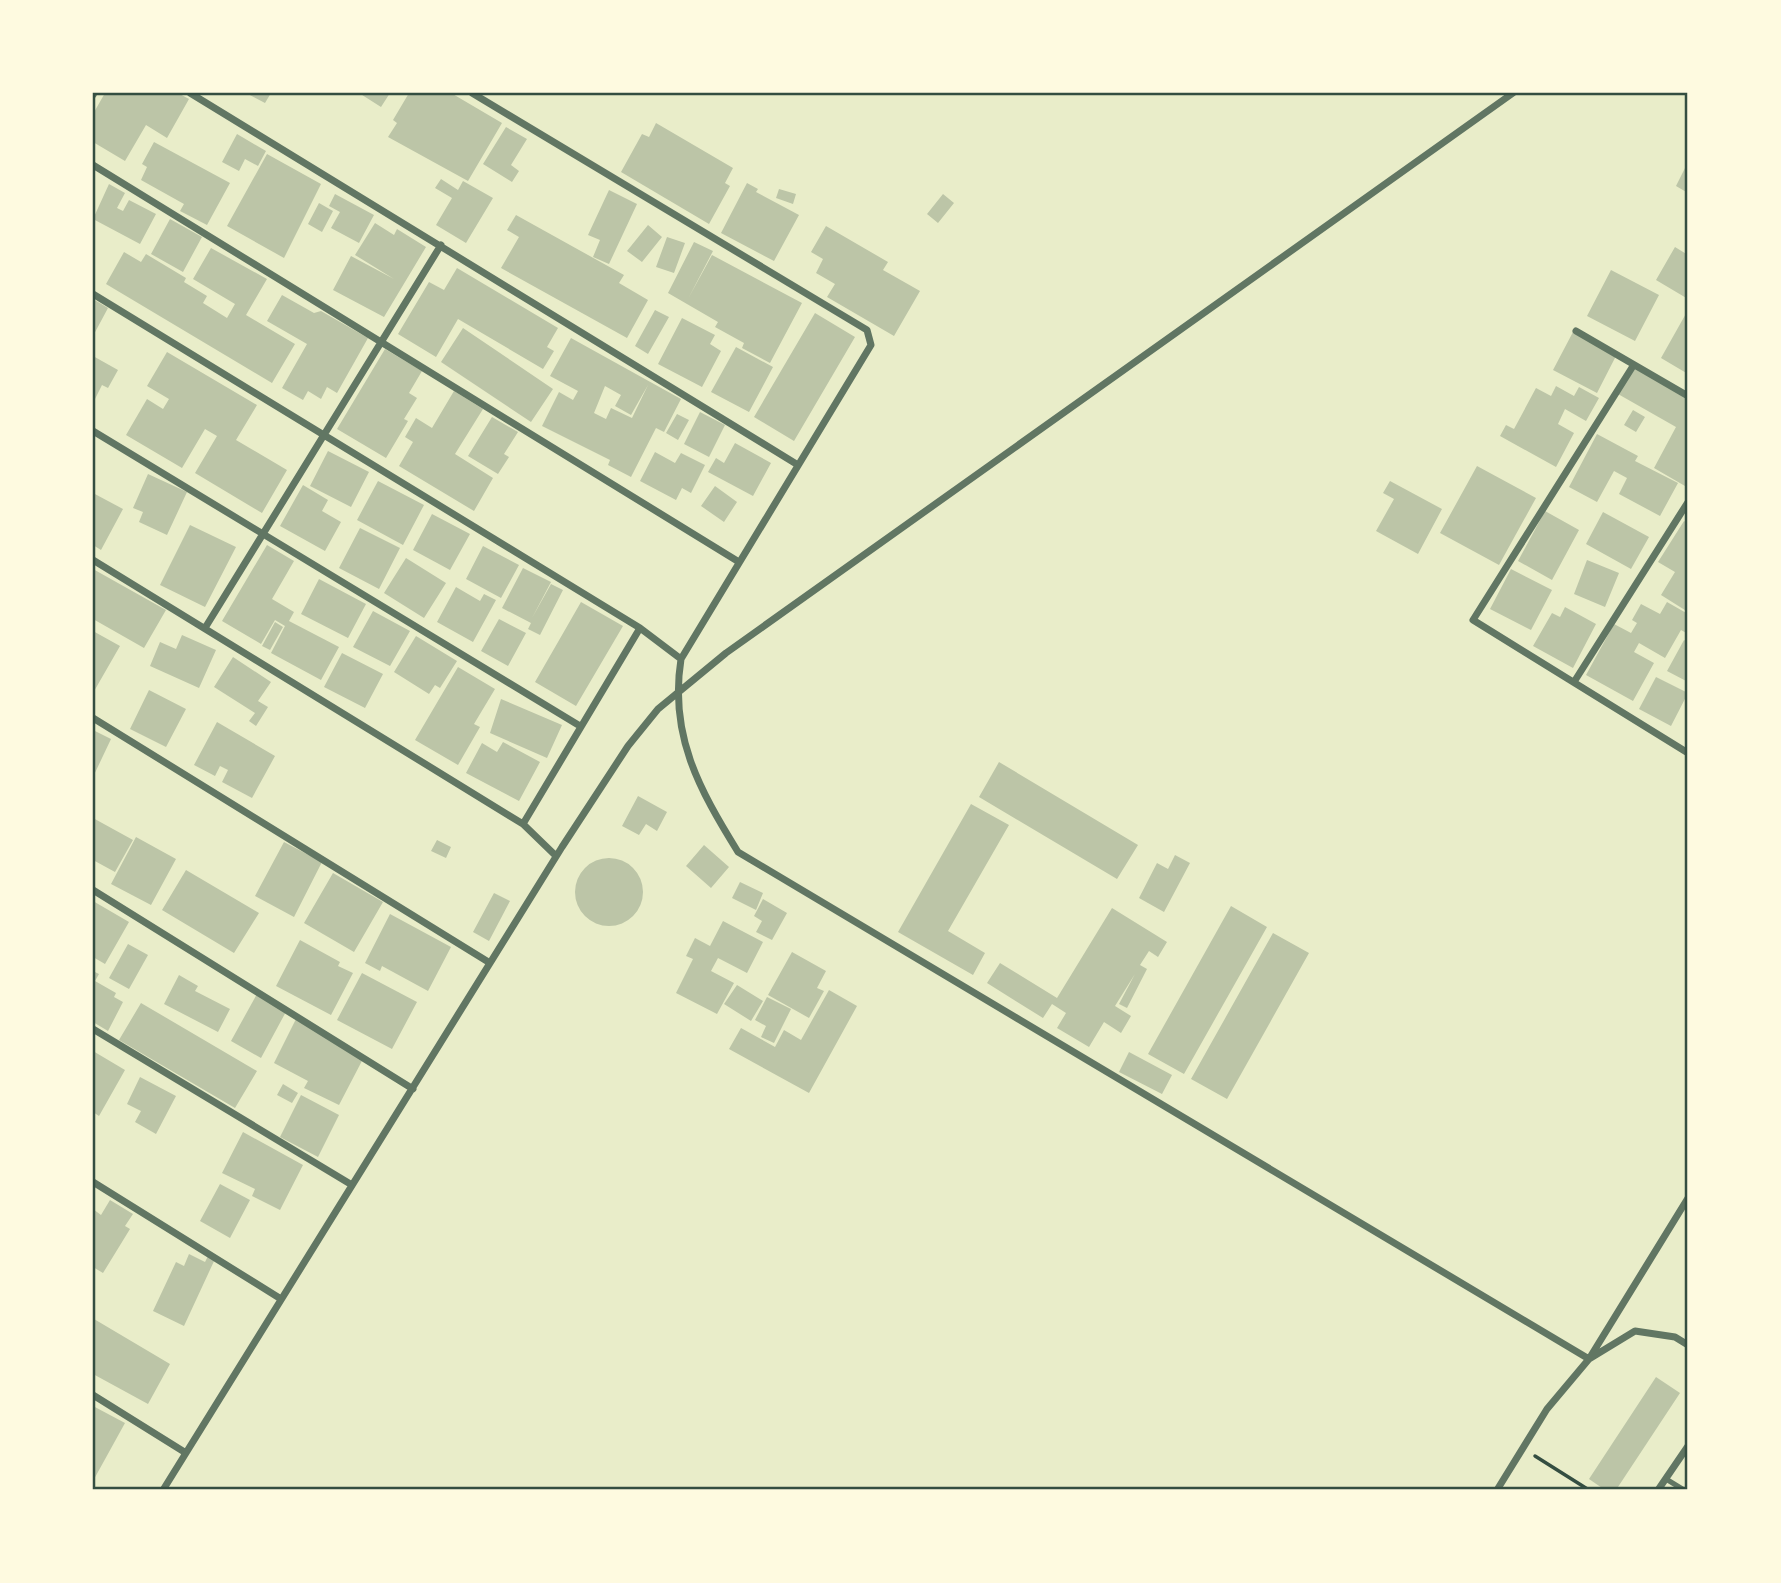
<svg xmlns="http://www.w3.org/2000/svg" width="1781" height="1583" font-family="Manrope,sans-serif">
<rect width="100%" height="100%" fill="#e9edc9"/>
<path fill="#bcc5a7" fill-rule="evenodd" d="M105,93H178L189,99L167,138L146,125L125,161L93,142V114Z
M246,93H271L265,103Z
M359,93H390L381,107Z
M409,93H451L502,123L468,181L388,137L397,123L393,120Z
M656,123L733,168L725,183L730,186L709,224L621,172L642,134L649,137Z
M506,127L527,139L511,165L519,171L512,182L483,164Z
M237,134L266,151L258,166L245,159L239,171L222,162Z
M154,142L230,183L207,225L180,211L184,204L141,180L147,167L142,164Z
M267,154L321,184L284,258L227,226Z
M1688,162V193L1676,186Z
M441,179L458,190L463,181L493,198L466,243L436,225L452,198L435,188Z
M747,183L758,189L756,192L799,215L774,261L721,233Z
M109,184L125,193L117,208L123,211L129,200L156,214L140,244L93,219Z
M779,189L796,194L793,204L776,198Z
M609,190L637,204L609,264L593,257L600,240L588,235Z
M335,194L374,215L359,243L331,228L340,212L329,206Z
M943,194L954,203L938,223L927,214Z
M319,203L333,211L322,232L308,224Z
M516,215L624,275L619,283L648,300L627,338L501,268L519,237L507,230Z
M170,219L202,237L183,272L151,254Z
M375,223L394,235L397,229L426,247L384,317L333,290L351,256L394,279L355,255Z
M648,225L662,237L642,262L627,251Z
M826,226L888,262L883,270L920,291L894,336L827,297L835,284L816,273L823,259L811,252Z
M667,237L685,243L674,273L656,267Z
M694,242L713,251L689,297L712,255L802,303L770,363L742,348L744,343L715,327L718,322L668,293Z
M1675,247L1688,255V299L1656,280Z
M211,248L267,279L246,315L295,344L272,383L106,284L124,252L141,262L146,254L186,278L184,282L207,296L203,303L227,318L235,304L193,279Z
M457,268L558,328L547,347L554,351L543,369L458,319L436,357L398,334L429,282L444,290Z
M1611,270L1659,295L1635,341L1587,316Z
M282,295L314,313L321,311L368,338L337,393L327,387L321,399L308,391L303,400L282,388L307,344L267,321Z
M93,299L108,308L93,336Z
M655,310L669,317L648,354L635,346Z
M1688,310V374L1661,358Z
M815,313L855,337L794,441L754,417Z
M682,318L715,335L710,344L721,351L702,387L658,364Z
M463,328L553,389L531,422L441,362Z
M1573,332L1617,354L1597,393L1553,370Z
M571,338L681,399L664,432L656,428L631,477L608,465L610,460L542,426L559,392L573,400L578,391L550,376ZM648,385L632,418L611,408L606,419L594,413L605,386L621,395L615,406L631,415Z
M736,347L773,367L749,412L711,392Z
M385,349L422,371L409,393L417,398L404,419L408,421L386,458L337,429Z
M167,352L257,405L236,440L287,470L262,513L195,473L217,436L205,429L182,468L126,435L147,399L163,409L169,399L147,386Z
M93,356L118,370L108,388L102,385L93,403Z
M1634,364L1688,394V480L1685,486L1654,468L1676,427L1618,394Z
M1556,386L1574,396L1579,387L1599,398L1586,421L1565,409L1558,424L1574,433L1556,467L1500,436L1506,425L1514,429L1536,388L1551,396Z
M454,391L483,409L455,454L493,478L474,511L399,466L413,442L405,437L416,418L432,428Z
M1633,410L1645,417L1636,432L1624,425Z
M700,412L725,425L709,457L684,444Z
M677,414L689,420L678,440L666,433Z
M492,417L518,432L504,454L509,457L498,474L468,456Z
M1597,434L1638,456L1635,461L1678,483L1660,516L1619,494L1627,478L1614,471L1597,502L1569,487Z
M735,443L771,463L753,496L708,472L716,458L724,463Z
M328,451L369,472L351,507L310,486Z
M655,452L675,463L681,453L705,465L691,493L682,488L676,500L640,481Z
M1477,466L1536,498L1499,565L1440,533Z
M148,474L187,492L167,535L139,522L143,512L133,508Z
M378,481L424,505L403,545L357,520Z
M1390,481L1442,509L1418,554L1376,531L1394,499L1383,493Z
M303,485L328,500L322,511L341,522L325,551L280,526Z
M715,486L737,502L724,522L701,506Z
M93,493L123,509L101,550L93,545Z
M1545,511L1579,530L1552,580L1518,561Z
M1603,512L1649,537L1631,569L1586,544Z
M432,514L470,534L450,570L413,550Z
M1684,521L1688,523V612L1661,595L1675,572L1658,562Z
M190,525L236,547L205,607L160,585Z
M360,528L400,548L379,589L339,568Z
M267,545L294,561L272,599L294,612L289,621L339,647L321,680L271,653L285,626L275,620L261,644L222,621Z
M483,546L519,565L501,598L466,579Z
M406,558L446,583L424,618L384,593Z
M1587,560L1619,573L1605,607L1574,594Z
M523,568L551,582L532,618L551,584L563,590L540,635L528,629L531,623L502,608Z
M93,569L166,610L144,648L93,619Z
M1511,569L1552,590L1531,630L1490,609Z
M319,579L366,604L348,638L301,614Z
M456,587L480,601L484,594L496,600L473,642L437,622Z
M581,602L623,626L576,706L535,682Z
M1667,602L1688,614V634L1681,630L1665,658L1639,643L1634,652L1654,663L1633,701L1586,675L1614,624L1631,633L1637,623L1632,620L1641,604L1660,614Z
M1565,607L1596,624L1573,668L1533,646L1552,613L1560,617Z
M373,611L410,631L390,666L353,647Z
M499,619L526,633L508,666L481,651Z
M275,622L283,627L270,650L262,646Z
M93,631L120,646L93,693Z
M182,635L216,650L199,688L150,666L160,642L176,649Z
M416,636L457,661L440,688L435,685L429,694L394,672Z
M1684,640L1688,642V682L1667,671Z
M342,653L383,674L365,708L324,687Z
M233,657L271,682L258,701L268,707L256,726L249,721L255,713L214,687Z
M458,667L495,689L474,724L480,727L458,765L415,740Z
M1656,677L1688,693L1671,726L1639,709Z
M149,690L186,709L166,747L130,729Z
M501,699L562,725L547,758L490,733Z
M217,722L275,756L252,798L222,782L228,770L220,766L215,776L194,765Z
M93,730L111,739L93,777Z
M503,742L540,762L519,801L466,773L482,743L497,752Z
M999,762L1138,845L1117,879L979,797Z
M638,796L667,812L657,831L646,824L639,835L622,826Z
M971,804L1009,825L948,931L985,953L973,975L898,932Z
M93,818L133,840L115,872L93,860Z
M136,837L176,859L151,905L111,884Z
M437,840L451,847L446,858L431,851Z
M284,842L322,862L294,917L255,896Z
M704,845L729,867L711,888L686,866Z
M1175,855L1190,863L1164,912L1139,898L1157,863L1168,869Z
M575 892a34 34 0 1 1 68 0a34 34 0 1 1-68 0Z
M186,870L259,913L234,953L162,910Z
M333,873L383,902L354,952L304,923Z
M740,882L763,893L756,910L732,898Z
M494,893L510,901L489,941L473,932Z
M763,899L787,913L772,940L756,932L762,921L754,916Z
M93,901L129,922L105,964L93,957Z
M1231,906L1267,927L1184,1074L1148,1054Z
M1112,908L1167,942L1158,957L1149,951L1140,965L1147,969L1127,1008L1119,1004L1135,974L1115,1006L1131,1016L1121,1033L1104,1022L1089,1047L1057,1028L1066,1013L1052,1004L1043,1018L987,983L1000,963L1057,998Z
M390,914L451,947L428,991L382,966L380,971L365,963Z
M723,921L763,942L747,973L718,958L711,971L734,983L717,1014L676,993L693,959L686,956L695,938L710,946Z
M1273,933L1309,953L1227,1099L1191,1079Z
M300,940L340,962L338,966L353,973L331,1015L276,986Z
M128,944L148,955L129,989L109,978Z
M792,952L826,971L817,988L824,991L809,1018L768,995Z
M93,971L99,974L95,981L116,993L114,997L123,1002L108,1031L93,1022Z
M362,973L417,1002L392,1049L337,1020Z
M179,975L198,986L195,991L230,1009L218,1032L164,1004Z
M737,985L763,1001L751,1021L724,1004Z
M829,990L857,1006L809,1093L729,1049L741,1028L775,1047L784,1030L801,1040Z
M258,992L288,1008L261,1058L231,1041Z
M767,997L791,1009L774,1043L761,1037L766,1026L755,1020Z
M141,1003L257,1071L235,1108L119,1040Z
M296,1019L364,1057L339,1105L304,1088L308,1081L274,1063Z
M93,1051L125,1070L99,1116L93,1112Z
M1129,1052L1172,1075L1162,1094L1119,1072Z
M140,1077L176,1096L156,1134L135,1122L141,1111L127,1104Z
M283,1084L298,1093L292,1103L277,1095Z
M301,1095L339,1115L318,1157L280,1137Z
M243,1132L303,1165L280,1210L252,1196L255,1189L222,1173Z
M220,1184L250,1200L230,1238L200,1221Z
M110,1200L133,1214L125,1226L130,1229L103,1273L93,1267V1209L101,1215Z
M189,1254L205,1262L208,1256L215,1259L184,1326L153,1311L176,1262L184,1266Z
M94,1319L170,1364L148,1404L93,1374Z
M1656,1377L1680,1393L1616,1490H1605L1589,1479Z
M93,1406L125,1423L93,1481Z"/>
<g fill="none" stroke-linecap="round" stroke-linejoin="round">
<path stroke="#344e41" stroke-width="3.5" d="M1535,1456L1589,1490"/>
<path stroke="#617663" stroke-width="5" d="M1666,1479L1684,1490"/>
<path stroke="#617663" stroke-width="7" d="M190,93L798,465
M472,93L867,330L871,345L681,659C669,735 699,789 738,852L1589,1359L1688,1198
M93,95L94,93
M93,165L739,562
M93,294L640,628L681,659
M1576,331L1688,396
M1633,366L1473,620L1688,753
M93,431L580,726
M93,560L523,824L556,856
M205,628L441,245
M1574,682L1688,502
M93,718L490,963
M523,824L640,628
M93,890L413,1089
M93,1029L352,1185
M93,1182L281,1299
M93,1395L186,1453
M163,1490L562,847L628,746L658,709L726,653L1513,93
M1497,1490L1547,1409L1589,1359L1635,1331L1675,1337L1688,1345
M1658,1490L1688,1446"/>
</g>
<rect width="1781" height="1583" fill="none" stroke="#fefae0" stroke-width="189"/>
<rect x="94" y="94" width="1592" height="1394" fill="none" stroke="#344e41" stroke-width="2.5"/>
</svg>
